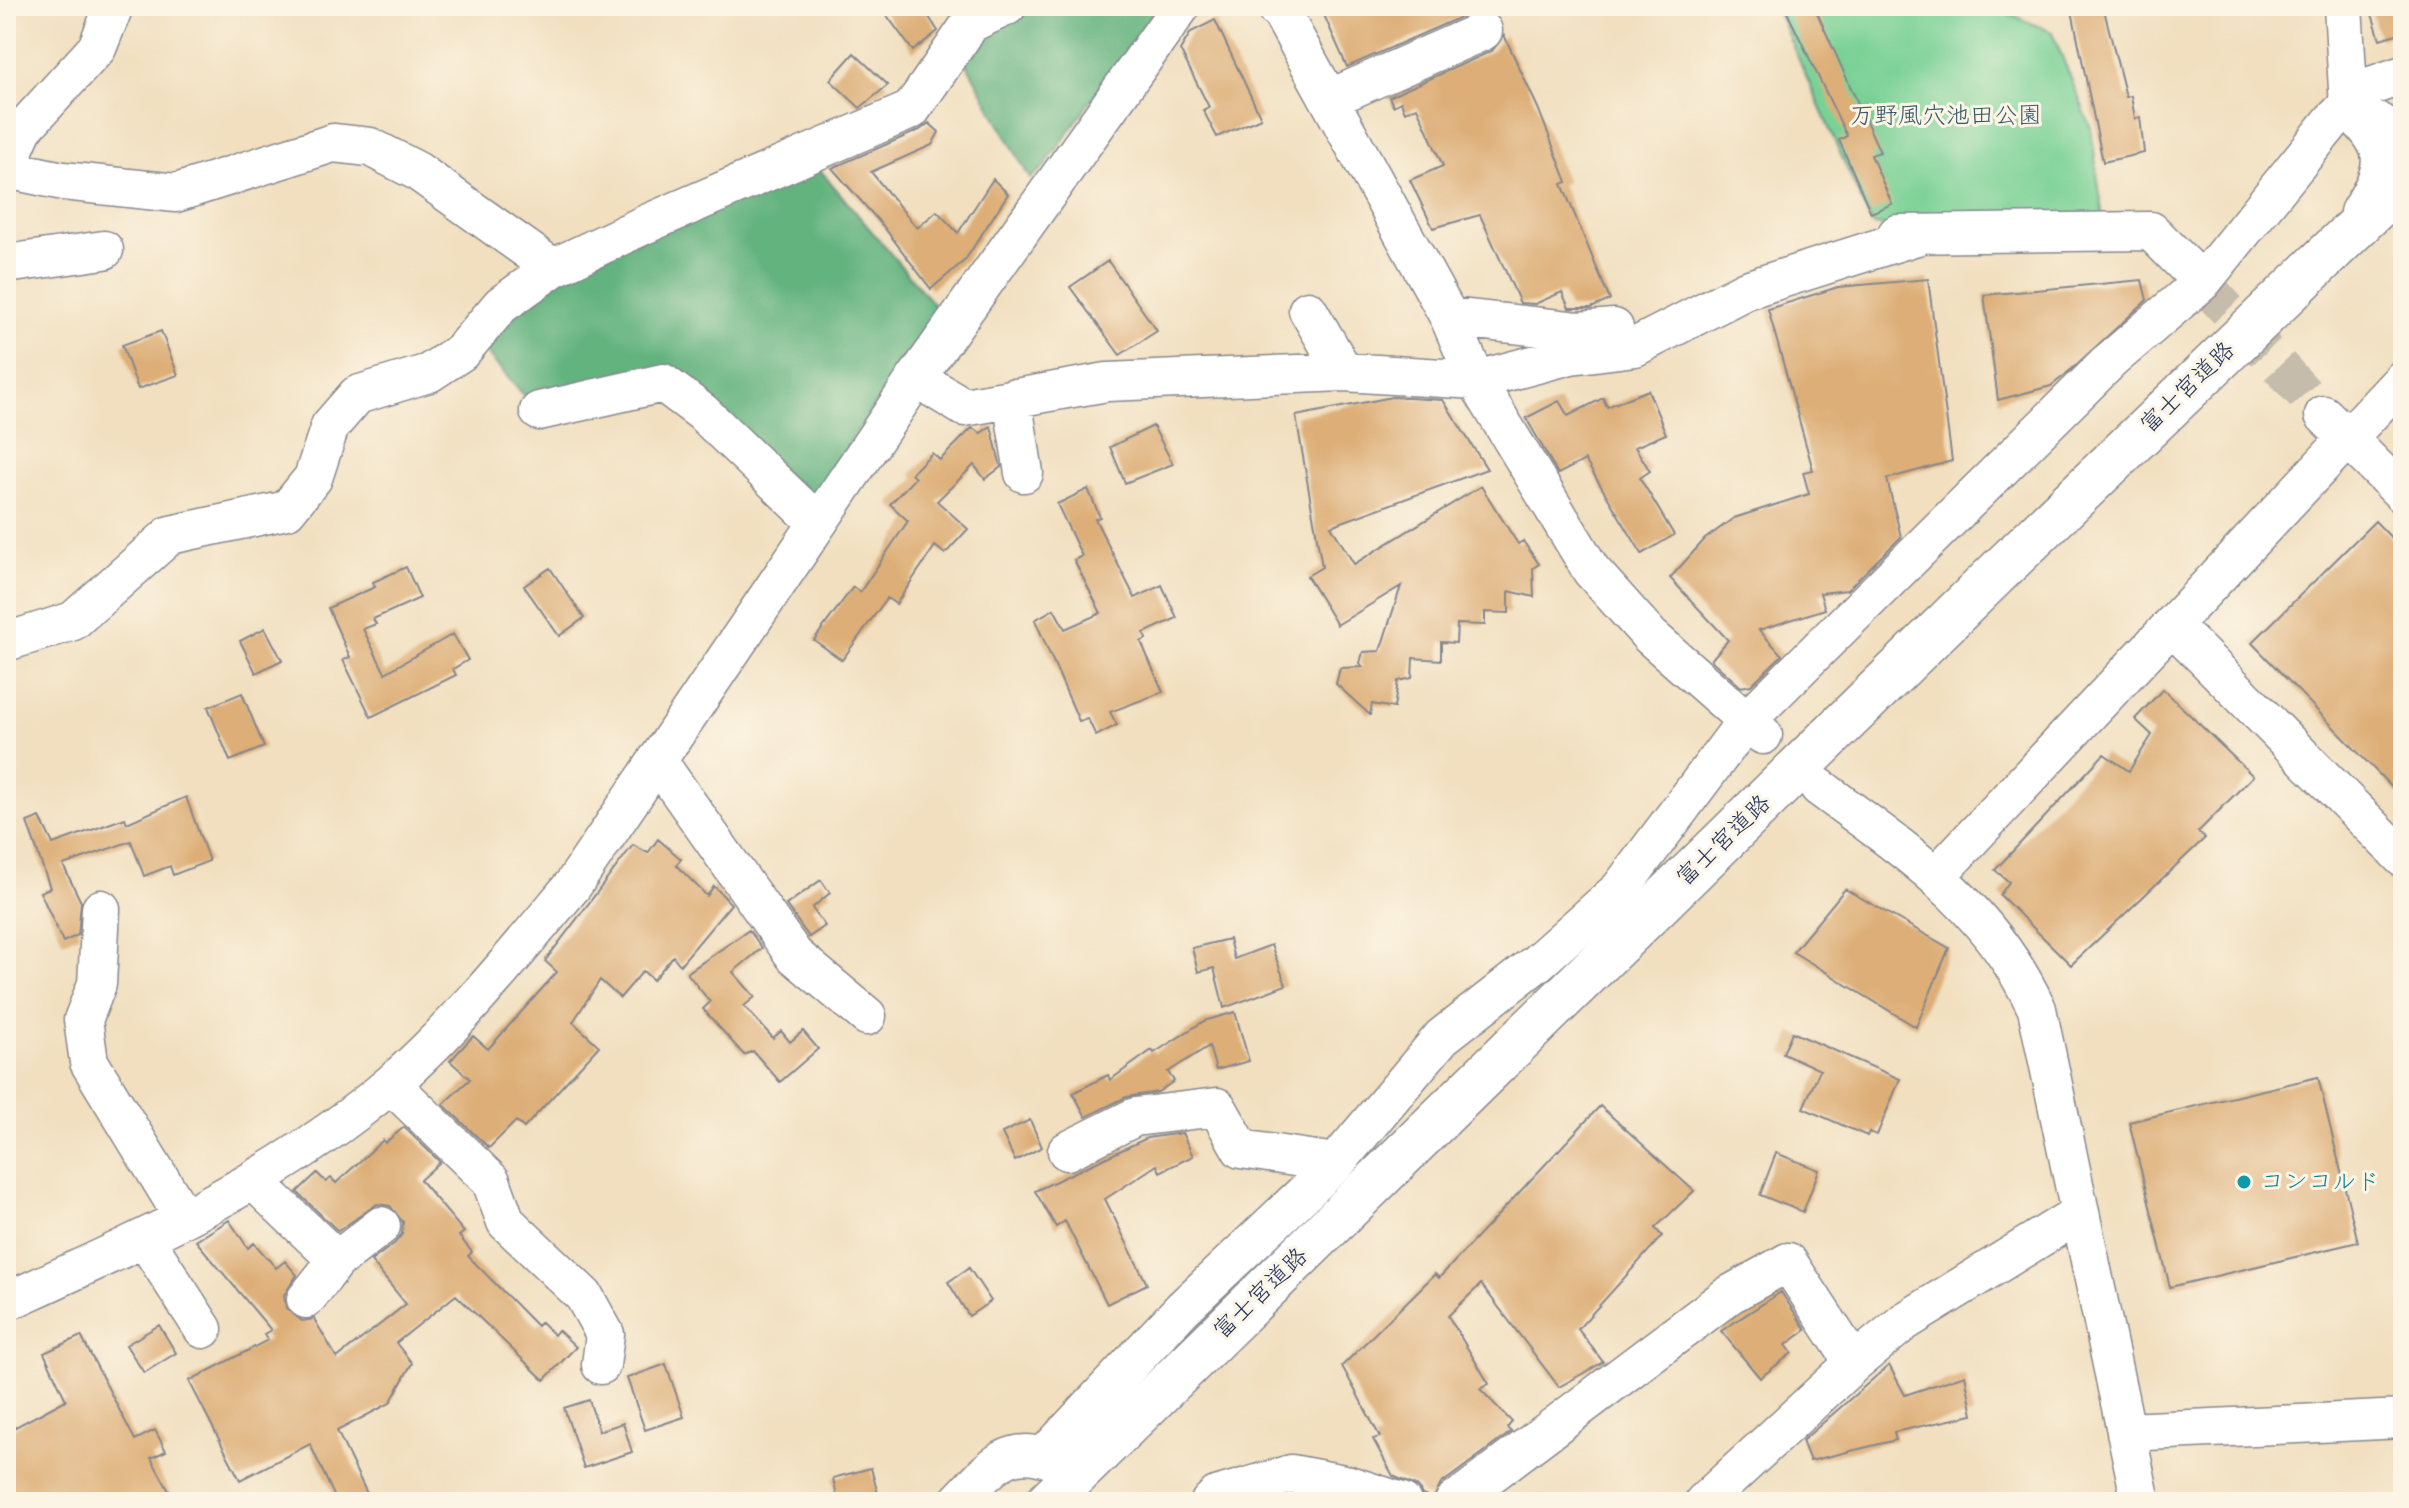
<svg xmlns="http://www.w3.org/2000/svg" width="2409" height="1508" font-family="Kalam,'Klee One',sans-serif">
<rect width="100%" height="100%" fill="#fcf5e5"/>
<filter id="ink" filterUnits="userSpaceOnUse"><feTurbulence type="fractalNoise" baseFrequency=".0125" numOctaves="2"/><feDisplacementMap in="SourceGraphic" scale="16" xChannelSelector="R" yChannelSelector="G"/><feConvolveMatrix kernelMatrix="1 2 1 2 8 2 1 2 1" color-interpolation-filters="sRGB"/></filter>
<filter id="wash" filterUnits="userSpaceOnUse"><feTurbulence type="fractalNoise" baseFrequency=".006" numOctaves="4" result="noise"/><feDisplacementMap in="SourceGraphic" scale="32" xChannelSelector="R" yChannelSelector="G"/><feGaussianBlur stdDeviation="1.8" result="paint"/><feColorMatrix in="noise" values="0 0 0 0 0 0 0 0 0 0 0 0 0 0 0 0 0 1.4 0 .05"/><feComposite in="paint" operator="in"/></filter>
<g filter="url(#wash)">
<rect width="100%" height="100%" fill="#f1dfbf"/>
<path fill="#7ad196" stroke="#4a807a" stroke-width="2" d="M1775,6H1992L2052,32L2091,128L2104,225L1915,228L1872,225Z"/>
<path fill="#63b37f" stroke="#3f716e" stroke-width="2" d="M1041,6H1157L1045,166L1030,179L965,61L979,35Z
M815,164L939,311L811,499L712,401L530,402L480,346L557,276Z"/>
<g id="blocks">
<path fill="#ddae77" d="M880,6H922L938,31L913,51Z
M1320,6H1491L1494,12L1474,11L1347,67Z
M1784,6H1814L1880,152L1871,155L1892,204L1871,213L1839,140L1847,136Z
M2071,6H2103L2126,97L2131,96L2135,119L2140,117L2144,153L2103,162Z
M2385,6H2403V32L2380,39L2371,11Z
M1215,20L1261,118L1217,137L1203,110L1209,107L1180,50L1191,32Z
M1504,35L1538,108L1567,182L1562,184L1610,300L1591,308H1569L1562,292L1535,304L1520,303L1480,215L1433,228L1410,180L1443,166L1417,107L1405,112L1401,102L1393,106L1389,97L1492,51Z
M854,53L888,85L860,108L830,80Z
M929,123L939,132L932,145L871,172L917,228L937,211L958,233L993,179L1008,194L965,260L931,289L883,226L832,168L920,130Z
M1108,261L1157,331L1120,355L1070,287Z
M1928,279L1952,461L1887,479L1901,537L1847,590L1820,593L1825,609L1759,630L1782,655L1751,685L1741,687L1711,660L1728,640L1670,578L1705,539L1734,518L1809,494L1803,472L1813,470L1768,309L1838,287Z
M2142,280L2147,300L2065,375L2051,386L1998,400L1984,295Z
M161,331L178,375L138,389L122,345Z
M1648,390L1666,434L1635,447L1650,471L1640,478L1674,535L1642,554L1585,460L1558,474L1526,418L1559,401L1568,416L1603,398L1607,407Z
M1392,397L1443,400L1487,469L1331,526L1354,564L1481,486L1518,544L1523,541L1539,564L1533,568L1534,597L1509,591V613L1485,612V625L1457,624L1456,643L1441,642V660L1413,658L1412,678L1398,681L1394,708L1372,704L1370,715L1336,684L1340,668L1363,667L1360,663L1363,652L1380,651L1401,586L1337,625L1307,576L1322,567L1296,416Z
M991,426L1001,467L985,479L974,465L937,501L968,529L945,554L935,546L896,604L887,598L842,660L814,640L853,587L860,592L908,521L890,504L915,478L911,474L932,453L940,460L972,428L981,433Z
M1153,426L1173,464L1125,483L1110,447Z
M1088,489L1100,517L1095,519L1135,598L1162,585L1177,618L1144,633L1146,639L1141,642L1163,692L1110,712L1117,725L1096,736L1088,719L1079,721L1035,620L1054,609L1065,629L1101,613L1074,560L1082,556L1057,504Z
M2375,521L2403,550V799L2252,643Z
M406,567L420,598L373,619L376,624L363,629L385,673L453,634L468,660L453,669L456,675L371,717L343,660L350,657L328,608L375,587L373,582Z
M550,568L584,618L559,636L524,586Z
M265,628L282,660L256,673L240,641Z
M2163,689L2253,776L2198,832L2205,838L2071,965L2000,895L2009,882L1995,870L2104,754L2129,771L2152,735L2135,719Z
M242,693L264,747L230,761L208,707Z
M186,797L209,861L173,875L170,866L144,876L131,841L63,865L81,902L78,935L63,942L40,892L50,888L27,822L40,817L53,844L125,818L127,823Z
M658,839L681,859L676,865L707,896L714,886L731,904L680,965L673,956L653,980L643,971L620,998L600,980L573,1022L599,1046L524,1128L516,1121L489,1148L443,1104L470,1079L450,1061L473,1036L488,1049L557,972L545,961L633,845L648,853Z
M821,880L830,893L812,908L825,926L809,937L786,905Z
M1845,889L1949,948L1916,1027L1793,952Z
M749,930L762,948L733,972L755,997L744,1006L773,1038L781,1031L790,1042L803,1031L818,1049L780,1082L753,1051L744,1055L703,1009L710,1002L687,973Z
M1229,939L1234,959L1271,945L1286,985L1224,1008L1214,968L1198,972L1192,948Z
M1235,1012L1249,1061L1216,1070L1209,1046L1168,1072L1174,1081L1158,1092L1126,1097L1086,1117L1073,1093L1108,1075L1110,1080L1152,1050L1154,1053L1204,1021Z
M1792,1032L1900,1079L1877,1135L1869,1132L1867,1136L1803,1108L1820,1070L1783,1053Z
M2318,1077L2358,1242L2170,1287L2129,1122Z
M1600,1106L1694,1191L1655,1228L1662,1236L1578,1329L1603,1362L1559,1387L1481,1284L1448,1316L1489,1384L1480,1389L1512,1422L1507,1428L1511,1432L1441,1484L1433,1499L1422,1495L1418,1487L1393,1476L1373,1439L1380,1437L1342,1366L1435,1274L1439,1278Z
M1030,1120L1042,1147L1015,1161L1002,1133Z
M404,1127L440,1162L420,1180L464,1232L459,1236L472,1252L468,1256L537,1326L541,1322L554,1335L558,1330L576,1347L544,1380L456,1295L396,1343L412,1363L390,1403L337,1431L371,1502H337L310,1444L240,1480L189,1381L268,1340L264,1334L271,1330L196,1241L229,1220L248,1248L254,1243L276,1268L285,1261L297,1275L284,1295L286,1308L302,1321L314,1319L337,1358L406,1304L371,1261L395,1243L402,1234L403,1222L390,1206L377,1204L338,1231L297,1192L317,1173L326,1182L331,1178L336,1183L383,1140L385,1143Z
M1182,1133L1193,1156L1160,1172L1157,1165L1105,1199L1147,1284L1107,1304L1065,1221L1056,1227L1035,1191L1147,1138Z
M1776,1153L1819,1170L1803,1212L1760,1195Z
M969,1268L991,1301L969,1316L948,1282Z
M1781,1292L1806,1330L1786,1345L1792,1353L1760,1378L1721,1331Z
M159,1325L176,1353L144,1373L126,1345Z
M81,1336L135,1440L155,1430L166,1451L151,1458L175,1502H6V1432L66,1400L44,1353Z
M666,1364L684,1417L645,1430L627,1378Z
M1889,1365L1905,1395L1965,1375L1973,1415L1894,1432L1896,1440L1810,1461L1802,1441Z
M589,1400L599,1431L623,1423L632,1452L584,1468L564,1408Z
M871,1468L880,1502H838L833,1478Z"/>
</g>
</g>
<g filter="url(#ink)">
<use href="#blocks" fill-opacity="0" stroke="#86878e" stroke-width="2"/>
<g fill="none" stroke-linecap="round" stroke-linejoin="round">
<path stroke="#c6bcac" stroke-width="38" stroke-dasharray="38 19" stroke-linecap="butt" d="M2202,282L2324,415"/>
<defs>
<path id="minor" d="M1274,6L1282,14L1449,317L1476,380L1591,570L1650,636L1763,735
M2343,6L2349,106L2395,131H2403
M1329,99L1483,31
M6,168L23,129L97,48L114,6
M6,169L63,181L176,193L333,143L370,147L417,171L553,268L644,225L911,110L971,23L1007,6
M1897,234L2151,231L2202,282
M6,264L104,250
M1308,310L1344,372
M1449,317L1578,331L1614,328
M916,378L964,407L1107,382L1344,372L1476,380L1571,355L1635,347L1746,290L1923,234
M1012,398L1024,473
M539,411L663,383L702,412L817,522
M2324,415L2403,494
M2172,625L2403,858
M6,642L73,621L170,535L287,510L313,478L330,426L357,395L429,373L461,352L501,305L553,268
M657,760L794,955L867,1016
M1819,787C1908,853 1989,905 2037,1009L2141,1502
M1937,875L2403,379
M101,909L97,984L83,1020L89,1062L184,1218
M391,1084L491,1181L506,1222L584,1296L605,1334L601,1365
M1067,1151L1135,1117L1217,1107L1241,1149L1336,1163
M254,1181L337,1260L381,1226
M145,1239L203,1329
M306,1299L337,1260
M6,1302C140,1241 279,1180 392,1083C459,1024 516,953 573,885L916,378L1181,6
M2126,1432L2403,1419
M958,1502C983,1477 1004,1444 1043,1457L1182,1309L1336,1163L1442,1037L1538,962L1620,889L1746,721L2112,359L2202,282L2333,120L2368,87L2403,75
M1210,1502L1216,1496L1291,1474L1349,1485L1402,1502
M1454,1502L1729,1295L1788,1262L1854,1363
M1704,1502L1854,1363L1904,1322L2080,1213"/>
<path id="highway" d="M2349,106C2393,146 2393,165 2362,213
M1048,1502L1996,574L2403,182"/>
</defs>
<use href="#minor" stroke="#86878e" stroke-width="41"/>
<use href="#highway" stroke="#86878e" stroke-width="47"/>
<use href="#minor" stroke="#fff" stroke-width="38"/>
<use href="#highway" stroke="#fff" stroke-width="44"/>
</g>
</g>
<circle fill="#0f9aa8" stroke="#fcf5e5" stroke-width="3" cx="2244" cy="1182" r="8"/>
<g text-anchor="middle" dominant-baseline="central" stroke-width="6" stroke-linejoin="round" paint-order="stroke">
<g font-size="24" fill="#33586c" stroke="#fcf5e5">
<text x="1946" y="116">万野風穴池田公園</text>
</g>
<g font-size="24" fill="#1b2f5e" stroke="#fcf5e5">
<text transform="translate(2188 388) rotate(-44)">富士宮道路</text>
<text transform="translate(1724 841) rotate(-44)">富士宮道路</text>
<text transform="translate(1261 1294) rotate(-44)">富士宮道路</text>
</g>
<g font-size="24" fill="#0d838f" stroke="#fcf5e5" text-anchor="start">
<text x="2260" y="1182">コンコルド</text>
</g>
</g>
<rect width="2409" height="1508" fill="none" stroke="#fcf5e5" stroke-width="32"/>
</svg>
